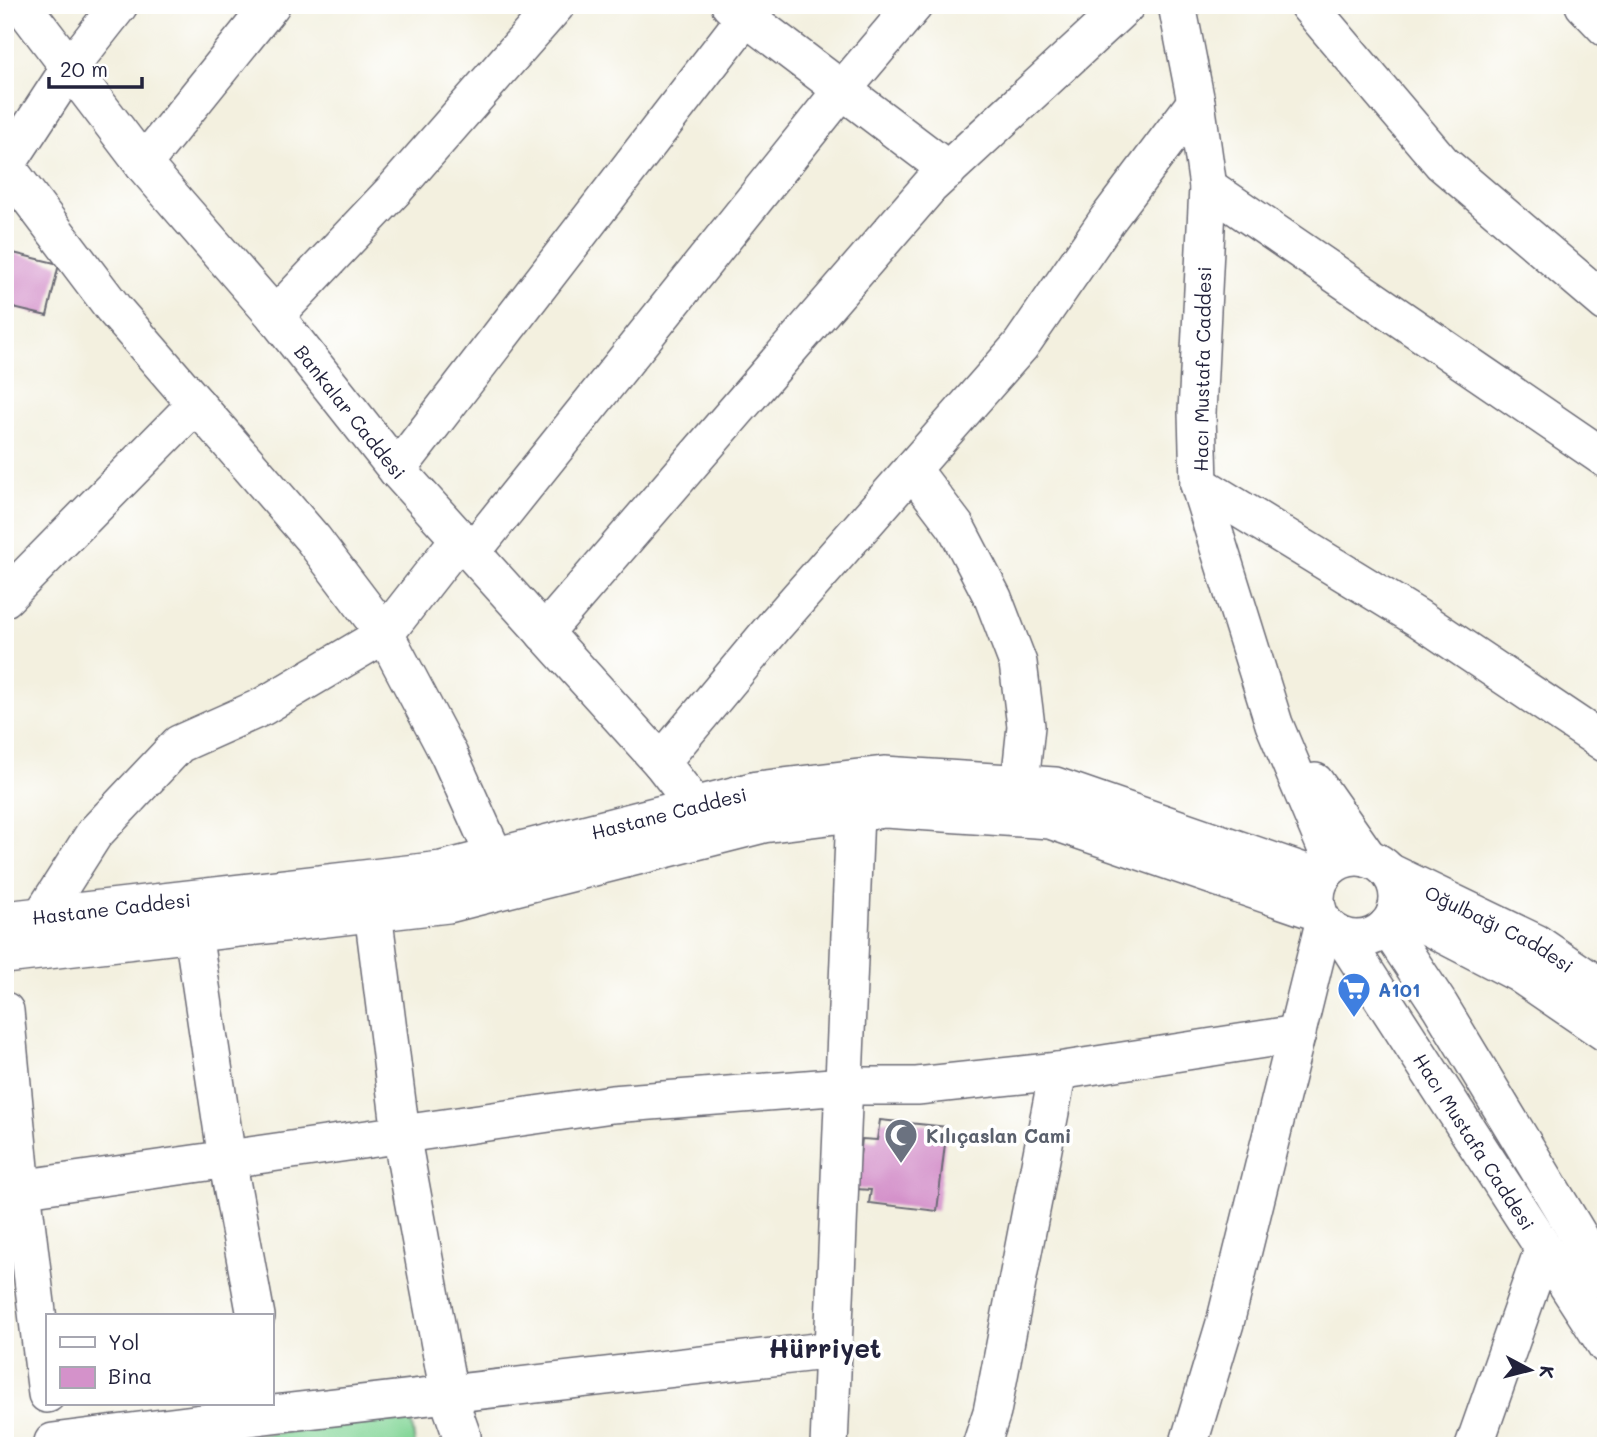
<svg xmlns="http://www.w3.org/2000/svg" width="1611" height="1451" font-family="Mali,sans-serif">
<rect width="100%" height="100%" fill="#fff"/>
<filter id="ink" filterUnits="userSpaceOnUse"><feTurbulence type="fractalNoise" baseFrequency=".0143" numOctaves="2"/><feDisplacementMap in="SourceGraphic" scale="14" xChannelSelector="R" yChannelSelector="G"/><feConvolveMatrix kernelMatrix="1 2 1 2 8 2 1 2 1" color-interpolation-filters="sRGB"/></filter>
<filter id="wash" filterUnits="userSpaceOnUse"><feTurbulence type="fractalNoise" baseFrequency=".00686" numOctaves="4" result="noise"/><feDisplacementMap in="SourceGraphic" scale="28" xChannelSelector="R" yChannelSelector="G"/><feGaussianBlur stdDeviation="1.57" result="paint"/><feColorMatrix in="noise" values="0 0 0 0 0 0 0 0 0 0 0 0 0 0 0 0 0 1.4 0 .05"/><feComposite in="paint" operator="in"/></filter>
<g filter="url(#wash)">
<rect width="100%" height="100%" fill="#f3f0df"/>
<path fill="#82d596" stroke="#527c68" stroke-width="2" d="M411,1416L415,1446H173Z"/>
<g id="blocks">
<path fill="#d492ca" d="M5,251L59,264L47,316L5,306Z
M880,1120L947,1127L937,1211L869,1203L871,1190L856,1189L862,1139L877,1140Z"/>
</g>
</g>
<g filter="url(#ink)">
<use href="#blocks" fill-opacity="0" stroke="#6b6a74" stroke-width="2"/>
<g fill="none" stroke-linecap="round" stroke-linejoin="round">
<defs>
<g id="minor">
<path id="s1" d="M22,5L143,164L275,316L397,470L661,762L695,806"/>
<path d="M730,5L948,170"/>
<path d="M1177,5L1196,102L1208,187L1197,413L1199,484L1274,724L1333,864"/>
<path d="M1308,5L1442,163L1606,303"/>
<path d="M1584,5L1606,28"/>
<path d="M143,164L271,5"/>
<path d="M5,165L113,308L313,539L385,634L449,755L495,857"/>
<path d="M5,167L71,66L119,5"/>
<path d="M1208,187L1606,459"/>
<path d="M275,316L395,189L556,5"/>
<path d="M912,469L956,527L993,598L1018,663L1026,726L1020,783"/>
<path d="M397,470L755,5"/>
<path d="M1199,484L1418,618L1606,744"/>
<path d="M472,552L842,90L914,5"/>
<path d="M5,598L196,404"/>
<path d="M544,633L930,186L1126,5"/>
<path d="M661,762L776,624L1021,345L1108,219L1196,102"/>
<path d="M1315,782L1369,859"/>
<circle cx="1357" cy="898" r="41"/>
<path id="s2" d="M1389,872L1536,943L1606,991"/>
<path d="M1396,910L1518,973L1606,1033"/>
<path d="M373,912L401,1134L451,1405L462,1436L463,1446"/>
<path d="M43,914L94,834L179,744L262,707L385,634L460,538"/>
<path id="s3" d="M5,920L442,870L757,790L884,775L1055,786L1321,878"/>
<path d="M1387,926L1440,1006L1606,1281"/>
<path d="M193,933L227,1159L256,1316"/>
<path id="s4" d="M1343,937L1606,1345"/>
<path d="M5,955L448,904L763,824L885,809L1050,820L1318,912"/>
<path d="M5,1011L22,1189L47,1394"/>
<path d="M5,1191L612,1104L844,1086H917L1058,1071L1297,1034"/>
<path d="M53,1442L273,1414L833,1350"/>
<path d="M829,1446L855,813"/>
<path d="M981,1446L992,1412L1058,1071"/>
<path d="M1188,1446L1225,1323L1324,923"/>
<path d="M1474,1446L1543,1250"/>
</g>
</defs>
<use href="#minor" stroke="#6b6a74" stroke-width="40"/>
<use href="#minor" stroke="#fff" stroke-width="37"/>
</g>
</g>
<defs>
<symbol id="supermarket-pin" viewBox="-11 -11 22 30"><path d="M0 17L-7.5 6A9.5 9.5 0 1 1 7.5 6Z" fill="#3f7fe0" stroke="#fff"/><path d="M-6-5.5h2.5l.6 2H6L4.5 2H-2.5L-4.4-4H-6ZM-1.5 3.2a1.3 1.3 0 1 0 .1 0ZM3 3.2a1.3 1.3 0 1 0 .1 0Z" fill="#fff"/></symbol>
<symbol id="mosque-pin" viewBox="-11 -11 22 30"><path d="M0 17L-7.5 6A9.5 9.5 0 1 1 7.5 6Z" fill="#6b7280" stroke="#fff"/><path d="M3.5-4.9A6 6 0 1 0 3.5 4.9A5 5 0 1 1 3.5-4.9Z" fill="#fff"/></symbol>
</defs>
<g fill-rule="evenodd">
<use href="#supermarket-pin" x="1335" y="970" width="38" height="52"/>
<use href="#mosque-pin" x="882" y="1116" width="38" height="52"/>
</g>
<g text-anchor="middle" dominant-baseline="central" stroke-width="7" stroke-linejoin="round" paint-order="stroke">
<g font-size="19" fill="#22223b" stroke="#fff">
<text transform="translate(1202 369) rotate(-89)">Hacı Mustafa Caddesi</text>
<text stroke="none"><textPath href="#s1" startOffset="523">Bankalar Caddesi</textPath></text>
<text stroke="none"><textPath href="#s3" startOffset="674">Hastane Caddesi</textPath></text>
<text stroke="none"><textPath href="#s3" startOffset="107">Hastane Caddesi</textPath></text>
<text stroke="none"><textPath href="#s2" startOffset="124">Oğulbağı Caddesi</textPath></text>
<text stroke="none"><textPath href="#s4" startOffset="243">Hacı Mustafa Caddesi</textPath></text>
</g>
<g font-size="19" font-weight="bold" fill="#366cbe" stroke="#fff" text-anchor="start">
<text x="1378" y="989">A101</text>
</g>
<g font-size="19" font-weight="bold" fill="#5b616d" stroke="#fff" text-anchor="start">
<text x="926" y="1135">Kılıçaslan Cami</text>
</g>
<g font-size="26" font-weight="bold" fill="#22223b" stroke="#fff">
<text x="825" y="1348">Hürriyet</text>
</g>
</g>
<rect width="1611" height="1451" fill="none" stroke="#fff" stroke-width="28"/>
<rect x="46" y="1314" width="228" height="91" fill="#ffffff" stroke="#a7a7b1" stroke-width="2"/>
<rect x="60" y="1337" width="35" height="10" fill="#ffffff" stroke="#a7a7b1" stroke-width="2"/>
<text x="108" y="1350" font-size="21" fill="#22223b">Yol</text>
<rect x="60" y="1367" width="35" height="21" fill="#d492ca" stroke="#a7a7b1" stroke-width="2"/>
<text x="108" y="1384" font-size="21" fill="#22223b">Bina</text>
<g transform="translate(1530 1370) rotate(97)" stroke="#ffffff" stroke-width="5" paint-order="stroke">
<path d="M0-5L12 26L0 18L-12 26Z" fill="#22223b"/>
<text y="-10" font-size="19" font-weight="bold" text-anchor="middle" fill="#22223b">K</text>
</g>
<path d="M49 77v10h93v-10" fill="none" stroke="#22223b" stroke-width="3.5"/>
<text x="60" y="77" font-size="21" fill="#22223b" stroke="#ffffff" stroke-width="5" paint-order="stroke">20 m</text>
</svg>
